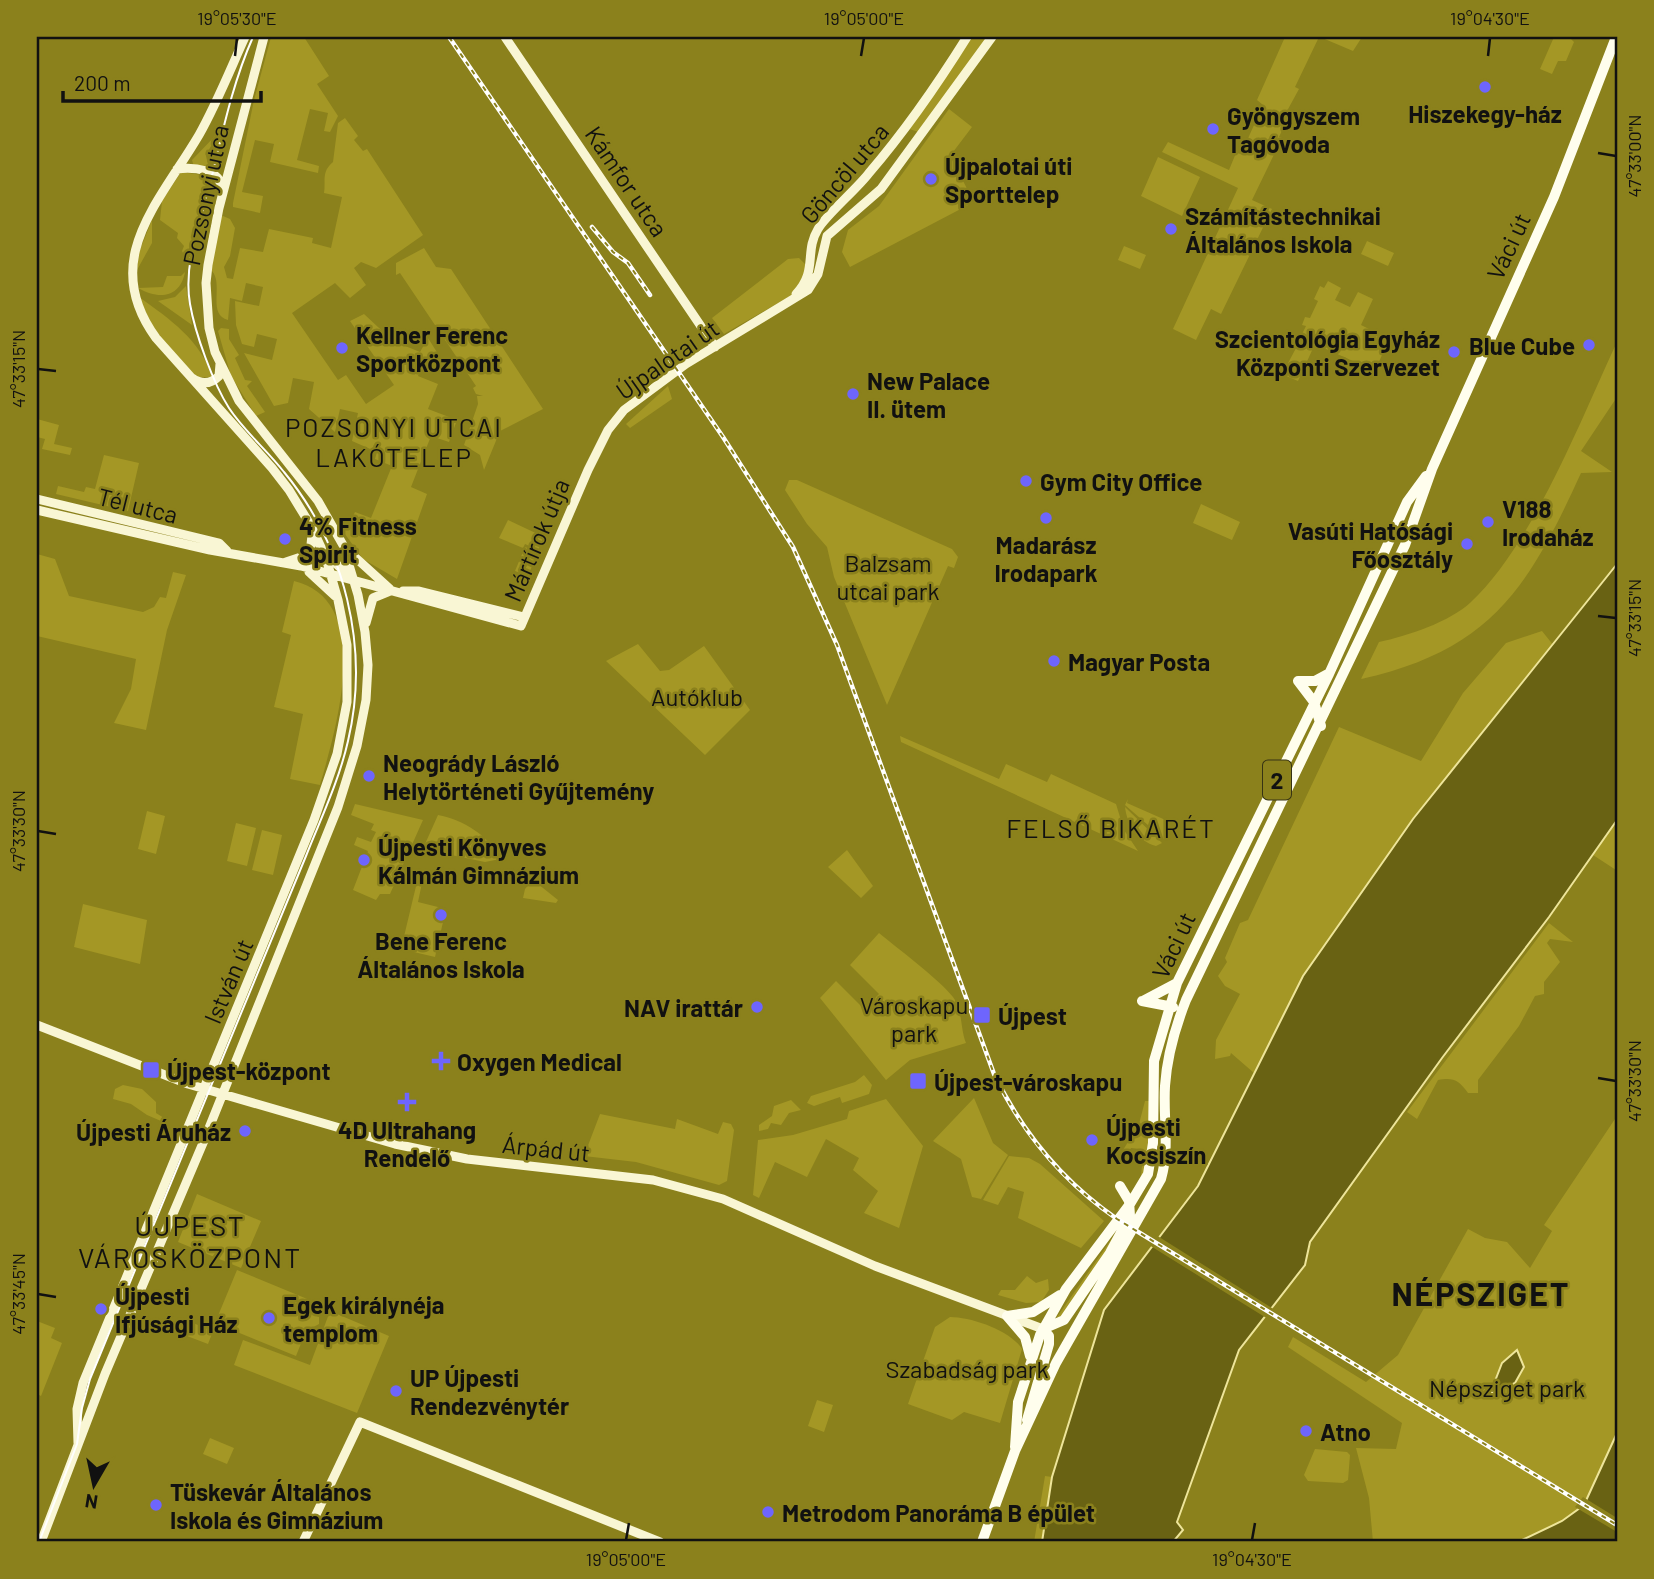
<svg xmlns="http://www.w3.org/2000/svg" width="1654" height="1579" font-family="Barlow,sans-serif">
<rect width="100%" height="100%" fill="#8b811c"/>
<path fill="#a49725" d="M271,37H304L329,76L317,84L338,116L330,132L324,131L328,113L310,109L297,160L319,166L318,173L270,162L274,144L255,140L242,192L263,196L260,213L233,207V203L254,100Z
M969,37H990L919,132L909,129Z
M1285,37H1319L1295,87L1299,89L1287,111L1290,113L1279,137L1282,138L1252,200L1272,209L1221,314L1211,309L1196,340L1173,329L1238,188L1162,152L1168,142L1229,170L1236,153L1241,154L1263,105L1257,100Z
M1320,37H1362L1353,51Z
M1554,37H1569L1574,42L1566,61H1558L1552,74L1540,69Z
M949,109L972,127L950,156L974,202L850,267L842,252L848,230L879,206Z
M345,118L358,136L354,140L363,151L367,149L423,235L376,268L361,262L354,268L366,285L350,298L335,283L292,313L338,380L346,375L366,404L394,385L350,321L364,314L393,341L420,352L428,338L440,357L437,361L426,358L418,376L438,384L428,409L457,420L449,442L431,436L411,487L427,494L397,579L363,559L342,530L345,523L349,525L355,512L371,518L392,466L375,459L377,452L352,441L358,413L340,409L335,432L309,409L314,382L293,378L288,403L274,406L244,353L272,360L277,339L257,334L254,347L242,344L236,325L235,301L259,306L263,287L246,283L242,301L230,298L228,320C206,314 225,283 211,270L220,217L223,216L230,219L235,228L230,256L224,267L227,278L233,279L240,248L263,252L269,229L313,238L312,243L331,248L342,197L324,193C326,181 321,172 333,162L338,123Z
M217,134L206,156L209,169L194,167L192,160Z
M1158,157L1200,177L1182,216L1141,196Z
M181,172L210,176L186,259L182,251L184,246L177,238L178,233L160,220L162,201Z
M152,220V243L137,270L139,252Z
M1367,241L1394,253L1388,266L1361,254Z
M1124,246L1146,255L1140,269L1118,260Z
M424,248L436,267L451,269L543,409L500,431L484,470L480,455L464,445L478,404L477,396H483L476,394L473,388L476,386L400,273L396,275V263Z
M799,258L805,264L806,287L724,334L712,318L788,259Z
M185,272C180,298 159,300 138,288L163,287L167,276H181Z
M1328,281L1341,288L1335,300L1350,307L1358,292L1373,299L1361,325L1389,339L1375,371L1315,344L1298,381L1279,373L1283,364L1287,365L1295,350L1291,348L1295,339L1299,340L1306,326L1302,325L1305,317L1310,318L1318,301L1314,299L1320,286L1324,288Z
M186,286L192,325L158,301L175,297Z
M139,297C171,320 199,339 213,377H196L153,329Z
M221,328L229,329V339L239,355L235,358L245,380L252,381L247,386L265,412L256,416L231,376L218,331Z
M1617,342V397L1581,451L1612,472L1581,473C1529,587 1491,650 1361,679L1379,642C1407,636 1450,622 1471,602C1533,544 1581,419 1617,342Z
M668,386L672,399L630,428L626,424Z
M37,419L59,425L54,444L72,448L70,455L42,449L45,439L37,437Z
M104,455L139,463L128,511L56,494L58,486L84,492L86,487L95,489Z
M789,480H797L952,549L958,557L954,568L948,566L887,705L834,577L827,547L807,524L785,490Z
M1201,504L1240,522L1232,540L1193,523Z
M508,520L544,537L538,550L525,544L523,548L499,538Z
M525,547L538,552L528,576L515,571Z
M37,554L55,559L69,596L143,612L154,607L160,597L166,598L173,572L186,575L167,630L146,730L114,723L131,689L136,659L37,636Z
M294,581C375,600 336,729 320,785L290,779L303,714L274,707L291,635L282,632Z
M1542,631L1554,646L1413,819L1303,976L1254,1073L1231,1053L1230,1056L1215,1059L1216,1040L1240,994L1225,986L1218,976L1227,962L1225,958L1240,923L1248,920L1339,727L1421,761L1463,693L1506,643Z
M638,644L660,671L669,670L704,646L750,710L705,755L606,661Z
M900,736L999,779L1006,764L1047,782L1051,774L1116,804L1124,830L1138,851L901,742Z
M1128,799L1127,803L1170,822L1172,818L1164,839L1125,805Z
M355,804L423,820L390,894H380L376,900L353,890L368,851L354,845L357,837L371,842L376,832L371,830L374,824L351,815Z
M1125,807L1162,843L1156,846C1138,841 1127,825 1125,807Z
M147,811L165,816L156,854L138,849Z
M438,815C463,820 489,835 500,859L485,862L451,855V851L445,853L429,850L425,844Z
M1617,820V867L1616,870L1593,855Z
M236,823L256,828L247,866L227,861Z
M262,830L282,835L273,875L252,870Z
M847,850L873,886L861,898L828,867Z
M533,880L558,900L556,903L523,898L525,889Z
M417,882L422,883L418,902L446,909L435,957L401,949Z
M83,904L147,920L140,964L74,947Z
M1549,923L1573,942L1550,939L1547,943L1560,962L1544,982V994L1535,996L1519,1026L1478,1080V1093H1468C1459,1080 1453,1077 1438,1080L1417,1119L1407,1112Z
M879,933C897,948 940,980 953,997C963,1011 960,1028 966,1043L910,1060L886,1080L820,998L836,981L864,1009L879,994L850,965Z
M864,1075L872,1085L869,1094L842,1103L840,1097L814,1106L807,1103L811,1096L855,1082Z
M123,1085L142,1089L156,1102V1113L164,1118L161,1121L147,1115L131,1104L113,1099L115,1089Z
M974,1098L993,1143L1008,1155L981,1199L972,1197L961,1159L933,1141Z
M886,1099L923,1146L899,1228L864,1213L878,1191L853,1170L859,1158L826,1139L807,1177L775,1162L759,1198L753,1195L758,1140L793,1135L847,1119L849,1111Z
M791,1100L801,1110L789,1113L781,1125L771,1123L768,1129L759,1131V1125L772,1116L774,1106Z
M1145,1101H1150L1151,1129L1145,1175L1141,1176L1143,1155L1140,1149L1131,1148L1126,1156L1120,1155L1139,1124Z
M600,1114L675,1129L677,1119L718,1134L723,1122L731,1124L734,1130L727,1181L719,1185L636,1162L584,1156Z
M1617,1116V1433L1584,1505L1562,1521L1518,1542H1373L1369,1498L1356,1448L1396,1449L1402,1423L1288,1347L1293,1337L1366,1382L1398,1355L1468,1229L1485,1238L1507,1242L1530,1268L1552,1231L1544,1225Z
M1009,1156L1029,1158L1040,1164L1104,1221L1081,1248L1018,1218L1024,1192L1008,1187L998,1205L983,1200Z
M197,1194L261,1221L241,1268L178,1242Z
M1115,1234L1098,1266L1062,1317H1057Z
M237,1270L317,1303L312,1314L319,1317V1324L306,1331L296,1356L215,1323Z
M1027,1276L1036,1283L1048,1279L1049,1290L1041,1302L1026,1303L998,1295L1001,1290H1015Z
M330,1311L389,1336L357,1413L234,1365L243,1340L310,1365Z
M950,1317C972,1317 1011,1331 1022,1349L1000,1423L964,1412L952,1420L908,1404L935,1327Z
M37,1321L55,1328L51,1338L62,1343L41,1396L37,1394Z
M193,1323L213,1331L208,1344L187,1336Z
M817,1400L833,1405L824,1432L808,1426Z
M210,1438L234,1448L227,1464L203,1454Z
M1315,1449L1347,1452L1350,1455L1348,1480L1343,1483L1308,1481L1304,1475Z
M1045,1476L1052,1477L1042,1542H1034Z"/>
<path fill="#696213" stroke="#eee59a" stroke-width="2" d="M1617,564V820L1549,917L1442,1058L1310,1242L1305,1265L1239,1350L1177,1522L1183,1530L1173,1542H1042L1052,1477L1104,1310L1198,1186L1303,976L1413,819Z
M1517,1350L1524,1367L1515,1383L1490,1394L1502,1363Z
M1617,1433V1542H1518L1562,1521L1584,1505Z"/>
<path fill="#8b811c" d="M1156,1235L1275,1310L1268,1319L1149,1245Z
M1583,1497L1617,1518V1532L1575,1507Z"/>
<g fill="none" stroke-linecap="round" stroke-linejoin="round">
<path stroke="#f9f6d4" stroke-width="9" d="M505,37L715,347
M177,169C193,167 222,169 221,189
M796,294C818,271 804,252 818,229C826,215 857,189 869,173C906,130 937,85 967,37
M192,378C202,385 211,384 219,376L220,364
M37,499L219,543L227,551
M37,510L210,550L301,566L521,626L588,470L608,430L624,410L686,364L808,290L818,274L827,236L881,189L992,37
M346,549L390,589
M325,553L353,580
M286,562L310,554L312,535
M309,572L335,596
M403,591H419L524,617
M366,623L373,598L390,591
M37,1025L188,1084L395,1144L467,1159L653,1180L723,1199L875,1266L1043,1329
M78,1443L77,1409L83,1383L314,820L337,754L347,702V645L338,600L326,558L311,526L289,490L272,468L156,338C99,260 159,203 199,135C217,103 230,70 245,37
M41,1542L105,1374L203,1143L338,807L357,746L366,700L368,665L365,632L358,595L343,545L318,501L239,401L215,352L209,328L206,283L208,265L219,208L264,37
M303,1542L360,1422L660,1542"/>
<path stroke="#fffeed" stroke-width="10" d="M1298,681L1314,702L1321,726
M1298,681H1315L1328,674
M1142,1001L1173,1007
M1143,1001L1177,983
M1007,1316L1033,1312L1060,1295
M1007,1316L1025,1337L1030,1356
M1043,1329L1064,1320L1110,1253L1130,1216L1129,1201L1120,1186
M1027,1420L1049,1344V1336L1043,1329
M1015,1447L1018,1402L1040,1335L1066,1289L1130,1204L1148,1174L1153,1143L1154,1061L1177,983L1329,674L1407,502L1426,476
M982,1542L1015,1451L1056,1363L1161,1179C1170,1148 1163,1118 1165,1086C1167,1056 1175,1028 1186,1000L1405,545L1432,469L1554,197L1616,37"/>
<path stroke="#fff" stroke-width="2" d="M39,1542L77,1444L82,1408L90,1379L306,856C321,818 339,781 348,741C370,648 345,546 284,472C267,450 244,431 229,408C213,383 195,333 190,304C183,264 200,222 210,184C222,135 232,84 253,37"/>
<defs>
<path id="rail" d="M449,37L723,437L793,547L837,645L994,1074C1023,1134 1062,1181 1117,1219L1617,1525
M592,227L613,252L628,263L650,295"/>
</defs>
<use href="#rail" stroke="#fff" stroke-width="4.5"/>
<use href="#rail" stroke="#8b811c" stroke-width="2" stroke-dasharray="5" stroke-linecap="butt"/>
</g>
<path fill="none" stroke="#111" stroke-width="2.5" d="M235,56L237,38M861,56L864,38M1488,56L1490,38M1598,153L1616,156M38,369L56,371M1598,616L1616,618M38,831L56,834M1598,1078L1616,1081M38,1294L56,1297M626,1540L629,1523M1252,1540L1255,1523"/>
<g fill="#6e65fd" stroke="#8b811c" stroke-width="2.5">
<circle cx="1485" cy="87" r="7"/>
<circle cx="1213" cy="129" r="7"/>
<circle cx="931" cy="179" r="7"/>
<circle cx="1171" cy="229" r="7"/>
<circle cx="1589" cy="345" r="7"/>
<circle cx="342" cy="348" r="7"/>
<circle cx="1454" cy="352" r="7"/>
<circle cx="853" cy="394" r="7"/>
<circle cx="1026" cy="481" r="7"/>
<circle cx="1046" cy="518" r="7"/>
<circle cx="1488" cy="522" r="7"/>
<circle cx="285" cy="539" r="7"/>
<circle cx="1467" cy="544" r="7"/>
<circle cx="1054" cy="661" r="7"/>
<circle cx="369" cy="776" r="7"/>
<circle cx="364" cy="860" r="7"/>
<circle cx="441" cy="915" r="7"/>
<circle cx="757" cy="1007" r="7"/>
<rect x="973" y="1006" width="18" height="18" rx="3.5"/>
<path d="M437.5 1050.5h7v7h7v7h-7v7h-7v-7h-7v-7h7z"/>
<rect x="142" y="1061" width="18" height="18" rx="3.5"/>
<rect x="909" y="1072" width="18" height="18" rx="3.5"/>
<path d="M403.5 1091.5h7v7h7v7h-7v7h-7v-7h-7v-7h7z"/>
<circle cx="245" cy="1131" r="7"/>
<circle cx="1092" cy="1140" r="7"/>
<circle cx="101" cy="1309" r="7"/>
<circle cx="269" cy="1318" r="7"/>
<circle cx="396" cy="1391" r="7"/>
<circle cx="1306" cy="1431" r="7"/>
<circle cx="156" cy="1505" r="7"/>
<circle cx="768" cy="1512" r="7"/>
</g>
<g text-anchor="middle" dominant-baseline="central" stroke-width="5" stroke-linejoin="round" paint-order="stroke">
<rect fill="#8b811c" stroke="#363314" stroke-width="2" x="1263" y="760.5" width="28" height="39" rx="5"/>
<g font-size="23" font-weight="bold" fill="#111">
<text x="1277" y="780">2</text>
</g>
<g font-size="24" font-weight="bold" fill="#111" stroke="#8b811c" text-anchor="start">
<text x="1485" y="113" text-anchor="middle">Hiszekegy-ház</text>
<text x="1227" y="115">Gyöngyszem<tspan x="1227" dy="28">Tagóvoda</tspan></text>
<text x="945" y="165">Újpalotai úti<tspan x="945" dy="28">Sporttelep</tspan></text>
<text x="1185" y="215">Számítástechnikai<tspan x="1185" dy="28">Általános Iskola</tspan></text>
<text x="356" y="334">Kellner Ferenc<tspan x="356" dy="28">Sportközpont</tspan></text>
<text x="1440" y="338" text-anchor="end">Szcientológia Egyház<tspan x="1440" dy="28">Központi Szervezet</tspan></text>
<text x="1575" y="345" text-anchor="end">Blue Cube</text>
<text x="867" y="380">New Palace<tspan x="867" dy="28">II. ütem</tspan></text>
<text x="1040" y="481">Gym City Office</text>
<text x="1502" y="508">V188<tspan x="1502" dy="28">Irodaház</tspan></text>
<text x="299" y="525">4% Fitness<tspan x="299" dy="28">Spirit</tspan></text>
<text x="1453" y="530" text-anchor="end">Vasúti Hatósági<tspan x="1453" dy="28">Főosztály</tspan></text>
<text x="1046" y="544" text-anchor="middle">Madarász<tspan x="1046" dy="28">Irodapark</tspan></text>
<text x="1068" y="661">Magyar Posta</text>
<text x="383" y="762">Neogrády László<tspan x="383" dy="28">Helytörténeti Gyűjtemény</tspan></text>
<text x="378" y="846">Újpesti Könyves<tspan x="378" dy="28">Kálmán Gimnázium</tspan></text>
<text x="441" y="940" text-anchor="middle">Bene Ferenc<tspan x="441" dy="28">Általános Iskola</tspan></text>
<text x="743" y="1007" text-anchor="end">NAV irattár</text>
<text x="998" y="1015">Újpest</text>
<text x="457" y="1061">Oxygen Medical</text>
<text x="167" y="1070">Újpest-központ</text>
<text x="934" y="1081">Újpest-városkapu</text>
<text x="1106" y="1126">Újpesti<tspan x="1106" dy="28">Kocsiszín</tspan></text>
<text x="407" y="1129" text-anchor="middle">4D Ultrahang<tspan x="407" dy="28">Rendelő</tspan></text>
<text x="231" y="1131" text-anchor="end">Újpesti Áruház</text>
<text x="115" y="1295">Újpesti<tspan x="115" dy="28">Ifjúsági Ház</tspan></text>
<text x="283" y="1304">Egek királynéja<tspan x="283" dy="28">templom</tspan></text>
<text x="410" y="1377">UP Újpesti<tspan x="410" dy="28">Rendezvénytér</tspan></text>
<text x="1320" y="1431">Atno</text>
<text x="170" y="1491">Tüskevár Általános<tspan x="170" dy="28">Iskola és Gimnázium</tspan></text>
<text x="782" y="1512">Metrodom Panoráma B épület</text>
</g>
<g font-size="24" fill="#111" stroke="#8b811c">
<text transform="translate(844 173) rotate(-50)">Göncöl utca</text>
<text transform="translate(627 181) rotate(56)">Kámfor utca</text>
<text transform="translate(205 195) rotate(-78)">Pozsonyi utca</text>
<text transform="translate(1508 246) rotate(-65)">Váci út</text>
<text transform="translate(667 359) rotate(-35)">Újpalotai út</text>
<text transform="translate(138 505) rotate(14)">Tél utca</text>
<text transform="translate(536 540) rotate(-67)">Mártírok útja</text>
<text transform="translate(1173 945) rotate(-65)">Váci út</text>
<text transform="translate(228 981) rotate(-67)">István út</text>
<text transform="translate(546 1148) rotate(6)">Árpád út</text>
</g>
<g font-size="24" fill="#111" stroke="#8b811c">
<text x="888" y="562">Balzsam<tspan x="888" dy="28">utcai park</tspan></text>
<text x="697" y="696">Autóklub</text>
<text x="914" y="1004">Városkapu<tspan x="914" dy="28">park</tspan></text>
<text x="967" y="1368">Szabadság park</text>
<text x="1507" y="1387">Népsziget park</text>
</g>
<g font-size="26" letter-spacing="2" fill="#111" stroke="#8b811c">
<text x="394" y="426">POZSONYI UTCAI<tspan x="394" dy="30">LAKÓTELEP</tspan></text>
<text x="1111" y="827">FELSŐ BIKARÉT</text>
</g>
<g font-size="28" letter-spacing="2" fill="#111" stroke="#8b811c">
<text x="190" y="1225">ÚJPEST<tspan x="190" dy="32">VÁROSKÖZPONT</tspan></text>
</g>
<g font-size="32" font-weight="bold" letter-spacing="2" fill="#111" stroke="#8b811c">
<text x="1481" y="1293">NÉPSZIGET</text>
</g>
</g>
<rect width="1654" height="1579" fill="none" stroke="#8b811c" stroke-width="77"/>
<g transform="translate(94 1485) rotate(189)" stroke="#8b811c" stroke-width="5" paint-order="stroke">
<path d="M0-5L12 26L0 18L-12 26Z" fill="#111111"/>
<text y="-10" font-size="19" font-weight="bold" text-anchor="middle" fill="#111111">N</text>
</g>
<path d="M63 91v10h198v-10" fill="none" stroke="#111111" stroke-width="3.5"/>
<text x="74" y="91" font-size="21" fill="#111111" stroke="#8b811c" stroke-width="5" paint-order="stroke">200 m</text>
<rect x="38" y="38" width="1578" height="1502" fill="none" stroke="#111" stroke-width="2.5"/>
<g font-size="18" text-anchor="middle" fill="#111">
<text x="237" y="25">19°05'30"E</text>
<text x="864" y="25">19°05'00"E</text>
<text x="1490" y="25">19°04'30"E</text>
<text transform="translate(1635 156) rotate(-90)" y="6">47°33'00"N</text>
<text transform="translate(19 369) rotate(-90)" y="6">47°33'15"N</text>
<text transform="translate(1635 618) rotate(-90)" y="6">47°33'15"N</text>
<text transform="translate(19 831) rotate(-90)" y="6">47°33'30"N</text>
<text transform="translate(1635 1081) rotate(-90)" y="6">47°33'30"N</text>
<text transform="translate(19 1294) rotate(-90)" y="6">47°33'45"N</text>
<text x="626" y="1566">19°05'00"E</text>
<text x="1252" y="1566">19°04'30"E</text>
</g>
</svg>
